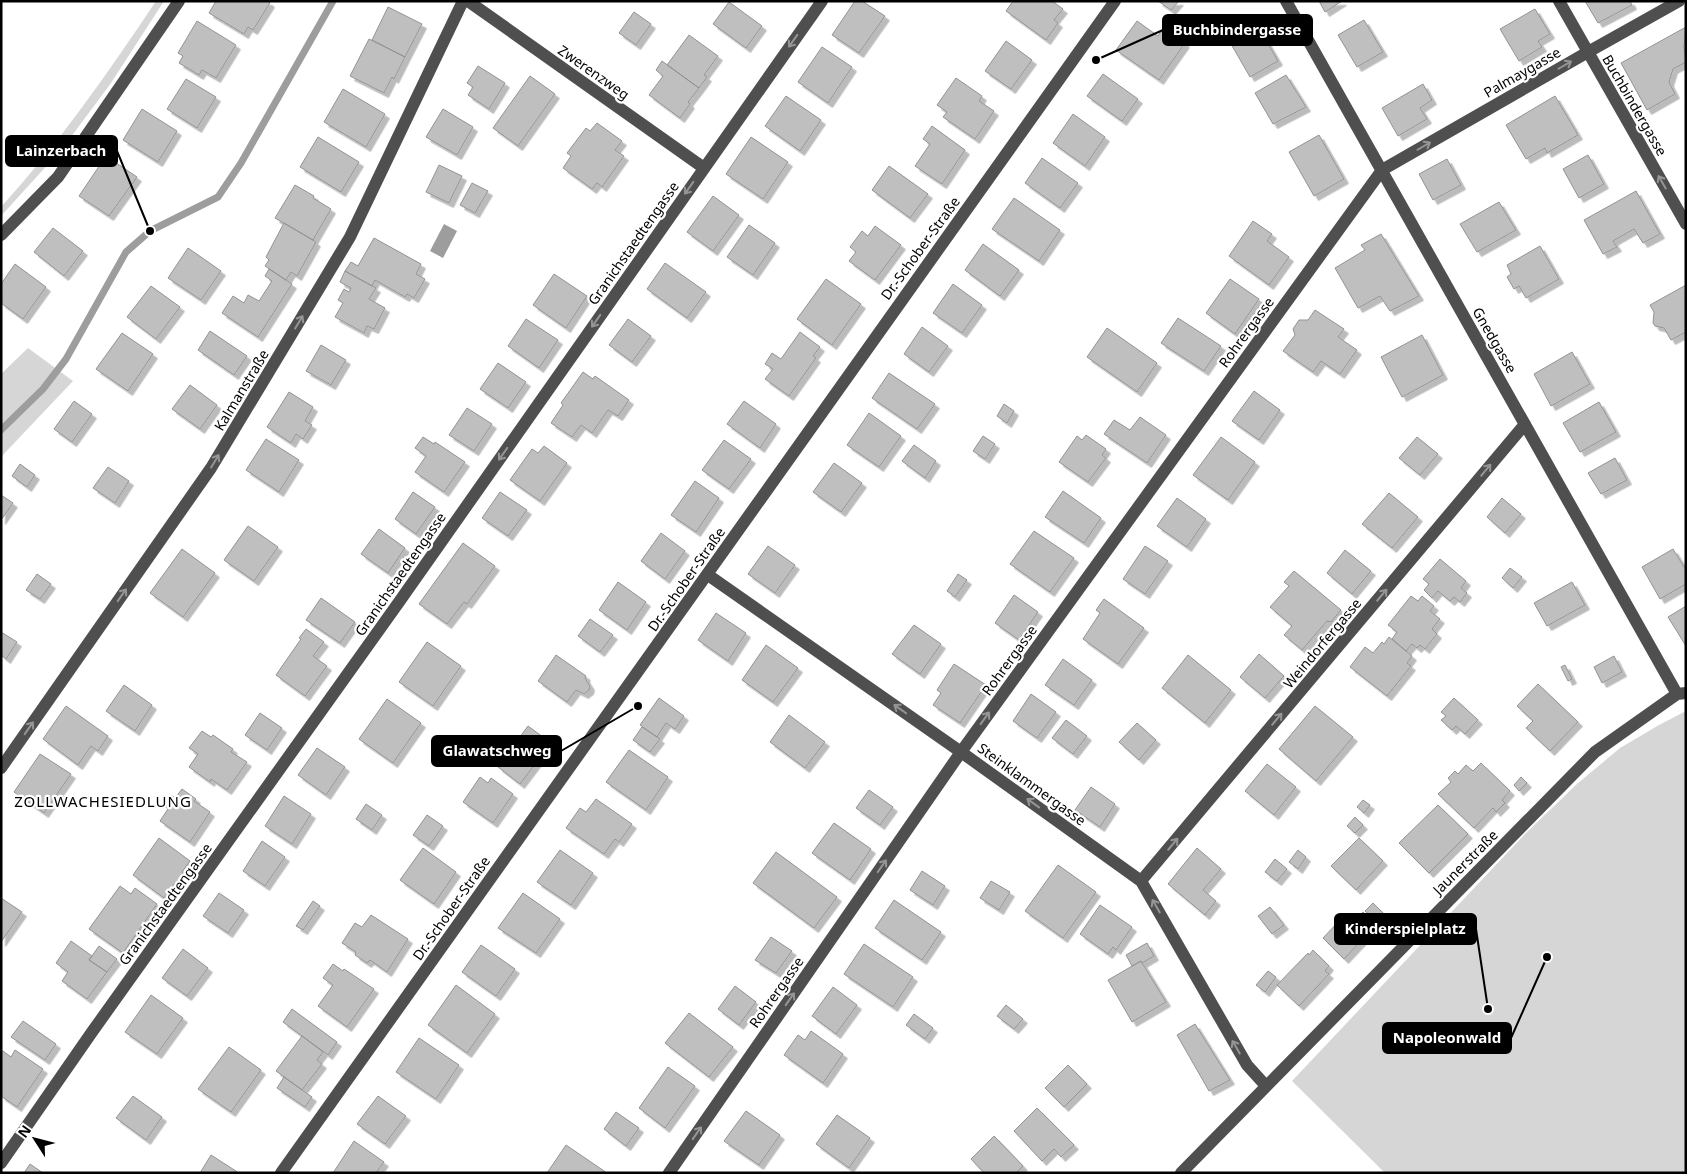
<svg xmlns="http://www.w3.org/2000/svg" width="1687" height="1174" font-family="'Noto Sans',sans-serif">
<defs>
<filter id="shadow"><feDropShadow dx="4.5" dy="4.5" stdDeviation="0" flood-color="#0004"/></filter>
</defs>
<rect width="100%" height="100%" fill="#fff"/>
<path fill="#d6d6d6" d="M156,1H164L111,83L62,149L1,216V207C59,143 108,73 156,1Z
M28,348L73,381L1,457V374Z
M1686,711V1173H1385L1292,1081L1526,833L1577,784L1620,748L1659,725Z"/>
<path fill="#9d9d9d" d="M444,224L457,231L443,258L430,251Z"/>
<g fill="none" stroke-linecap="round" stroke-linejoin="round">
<path stroke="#9d9d9d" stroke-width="7" d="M1,430L43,389L66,359L126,252L150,231L218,197L241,163L333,1"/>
</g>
<path fill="#bfbfbf" stroke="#939393" filter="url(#shadow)" d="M216,1H268L270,3L253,30L248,27L244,34L209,13Z
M855,1H862L885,16L859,53L832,35Z
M1013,1H1052L1063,9L1054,20L1058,23L1046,40L1006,11Z
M1158,1H1179L1171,10Z
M1319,1H1342L1325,12Z
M1585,1H1630L1632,5L1598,23Z
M729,2L762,26L746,48L713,24Z
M388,7L422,24L405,57L372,40Z
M1535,9L1550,34L1538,41L1542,47L1519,61L1500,29Z
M634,12L651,24L636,45L619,33Z
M1364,20L1383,52L1357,67L1338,35Z
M197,21L236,45L216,78L202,70L199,75L179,63L183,56L178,53Z
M1137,21L1158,36L1163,28L1185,43L1159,80L1116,50Z
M1686,27L1684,47L1686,62L1673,69L1669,82L1675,94L1647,110L1621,63Z
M1259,28L1278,61L1250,77L1231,44Z
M689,35L718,56L704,75L707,77L699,88L667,65Z
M369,39L405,57L394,79L392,77L384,93L350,76Z
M1006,41L1032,60L1011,89L985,71Z
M822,47L852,67L828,103L798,82Z
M662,61L699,88L688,102L690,104L680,118L649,95L663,76L656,70Z
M478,66L505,83L489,109L468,95L473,87L467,83Z
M1103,74L1138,99L1122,121L1087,96Z
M1286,75L1306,107L1273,124L1255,93Z
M530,76L555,94L518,146L493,128Z
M956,78L982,96L979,101L994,111L975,139L943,117L947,112L937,105Z
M186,79L216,97L197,128L167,109Z
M1423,84L1432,100L1420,108L1427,119L1398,136L1382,108Z
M343,89L385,114L366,147L324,122Z
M786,96L821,120L800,151L765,126Z
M1555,96L1578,135L1547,153L1545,148L1526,159L1506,125Z
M142,109L177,131L158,162L123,140Z
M443,109L473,127L457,155L426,137Z
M1073,114L1105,137L1085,166L1053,143Z
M597,123L622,141L615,150L624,156L602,187L597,183L592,189L563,168L571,156L567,153L586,128L590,131Z
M932,126L965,150L942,184L915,166L930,144L923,139Z
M1319,135L1344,179L1314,196L1289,152Z
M318,137L359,162L341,192L300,167Z
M751,137L788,162L763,199L726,174Z
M1588,155L1604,184L1579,198L1563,169Z
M106,156L137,177L109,216L79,196Z
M1042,158L1078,183L1060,208L1025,183Z
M1447,159L1461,185L1433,200L1419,174Z
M439,165L462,176L449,203L426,192Z
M889,166L928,194L910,218L872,190Z
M472,183L488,191L475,213L460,205Z
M295,185L314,196L313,198L331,209L313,240L275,218Z
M1636,191L1660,234L1643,243L1634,229L1613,241L1617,247L1603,254L1584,220Z
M713,196L739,215L713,251L687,232Z
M1014,198L1060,230L1039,261L992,229Z
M1499,202L1516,230L1477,252L1460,224Z
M1253,221L1272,234L1267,241L1289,257L1269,285L1229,256Z
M284,223L316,242L297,276L291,272L286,280L265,266L269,260L266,257Z
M749,225L775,243L753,275L727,257Z
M875,226L901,245L875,280L849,261L856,252L850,247L862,231L868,236Z
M53,228L83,251L64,276L34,252Z
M1381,234L1419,296L1390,311L1380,296L1358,308L1335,268L1365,250L1361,245Z
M374,238L421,264L416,274L425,279L414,298L407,294L405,297L375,280L372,286L345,271L351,262L358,266Z
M983,244L1019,270L1000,296L965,270Z
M1540,246L1559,279L1526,298L1519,286L1514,289L1507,277L1511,274L1507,265Z
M188,248L221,271L201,300L168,278Z
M665,263L706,292L687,318L647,289Z
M15,264L46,287L23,319L1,303V284Z
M269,269L292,284L258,337L222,313L233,296L244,303L248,295L259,301L272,281L265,276Z
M345,271L376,288L369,299L385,308L374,329L367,326L364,333L335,317L343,303L338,300L344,289L349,292L351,288L340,282Z
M554,274L587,296L566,328L533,305Z
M826,279L861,304L832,345L797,319Z
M1230,279L1259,299L1235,334L1206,313Z
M953,284L982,305L962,333L933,313Z
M1686,285V332L1671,340L1664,328L1655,326L1653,323L1654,312L1650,305Z
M151,286L180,307L156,339L127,317Z
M1315,310L1344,329L1338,337L1357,350L1340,374L1321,361L1313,372L1283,351L1295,335L1293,329L1299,320H1308Z
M1178,318L1221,346L1204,371L1161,343Z
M526,319L558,340L539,368L508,346Z
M628,319L651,336L632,362L609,345Z
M922,327L948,346L929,372L904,354Z
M1107,328L1157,363L1137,392L1087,357Z
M210,331L247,356L234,375L198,350Z
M800,332L820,347L813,356L816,358L789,396L765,379L773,369L765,364L772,353L781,359Z
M122,333L153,354L128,391L96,369Z
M1422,335L1443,375L1402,397L1381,357Z
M321,345L346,360L331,385L306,371Z
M1572,352L1590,384L1551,406L1534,374Z
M498,363L526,382L508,408L480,389Z
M583,372L593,379L595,376L629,400L618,416L608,410L592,433L581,425L572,437L551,423L563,405L561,403Z
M889,373L935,404L917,429L872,398Z
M190,385L217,405L200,429L172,409Z
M1254,391L1280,410L1259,440L1232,421Z
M289,392L313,407L305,421L312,425L303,439L296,434L291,443L267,427Z
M74,401L92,414L72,442L54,429Z
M744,401L776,424L760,448L727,424Z
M1599,402L1616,432L1580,452L1563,423Z
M1004,404L1014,411L1007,423L997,416Z
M467,408L492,424L474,451L449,435Z
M869,413L901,436L879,467L847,445Z
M1140,417L1166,435L1147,463L1104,434L1114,420L1130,430Z
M1086,435L1106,449L1102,455L1106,458L1088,482L1059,462L1077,436L1082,440Z
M983,436L995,444L985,459L973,451Z
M423,437L434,444L435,442L465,462L444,492L415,472L426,456L415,448Z
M1221,437L1255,462L1228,500L1193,475Z
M1417,437L1438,454L1420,475L1399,458Z
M266,439L299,460L279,492L246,470Z
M724,440L751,459L729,489L702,470Z
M914,445L936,461L925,478L902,461Z
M544,446L567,463L540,501L510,480L532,449L538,453Z
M1615,458L1627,480L1601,494L1588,473Z
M834,463L862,483L841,512L813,492Z
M20,464L35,475L27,487L12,476Z
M108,467L129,481L115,503L93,488Z
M695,481L719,498L696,532L671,515Z
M1063,491L1101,518L1084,543L1045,517Z
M413,492L435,507L416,534L395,519Z
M500,492L527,510L508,536L482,518Z
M1389,493L1418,517L1392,548L1362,524Z
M1,495L13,503L1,520Z
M1177,498L1206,519L1187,547L1157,526Z
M1502,498L1521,514L1505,533L1487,517Z
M248,526L278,547L254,581L224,560Z
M379,529L405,548L388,573L361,554Z
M1034,531L1074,558L1050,592L1010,564Z
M661,533L685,551L665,579L641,561Z
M463,543L495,566L467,604L464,602L447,624L419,604Z
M768,546L795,565L775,593L748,574Z
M1145,546L1168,561L1145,594L1123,579Z
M182,549L215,573L183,617L150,593Z
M1673,549L1686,570V584L1660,599L1642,567Z
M1345,550L1371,571L1352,594L1327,573Z
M1440,559L1466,581L1461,588L1467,593L1460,602L1454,597L1450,601L1438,591L1432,598L1424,590L1429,584L1423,579Z
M1510,568L1522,577L1513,588L1502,578Z
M1294,571L1341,610L1331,622L1327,621L1302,650L1284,635L1292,626L1270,607L1289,586L1284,582Z
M37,574L51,584L40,599L26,590Z
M958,574L967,580L955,597L947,591Z
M618,582L646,602L627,630L599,610Z
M1572,582L1585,605L1547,626L1534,603Z
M1014,595L1038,612L1019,640L995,623Z
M1411,596L1418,601L1422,596L1434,606L1430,611L1440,619L1432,629L1437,634L1425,649L1420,645L1417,648L1412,644L1406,651L1392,639L1397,632L1388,625Z
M321,598L355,622L340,643L306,620Z
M1104,599L1144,628L1118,664L1083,639L1100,613L1096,610Z
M1686,606V646L1668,617Z
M716,613L746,633L728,661L698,640Z
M590,619L613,635L600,652L578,636Z
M914,625L941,644L920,674L892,654Z
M306,629L324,642L313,656L327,666L305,696L276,675L301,639L299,638Z
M1,632L17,642L6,659L1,655Z
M1389,637L1412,656L1407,663L1411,666L1387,696L1350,667L1365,647L1373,653L1382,642L1384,644Z
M427,642L461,666L433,706L399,682Z
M766,645L798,668L773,702L742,680Z
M1259,654L1284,676L1265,698L1240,677Z
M556,655L586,676L585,678L590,686L589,690L584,694L576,690L567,702L538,681Z
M1188,655L1231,690L1205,723L1162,688Z
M1614,656L1622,672L1602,683L1594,667Z
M1063,659L1092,680L1074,705L1045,685Z
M954,664L986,685L960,723L933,705L941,693L937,690Z
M1565,665L1572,679L1568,681L1561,667Z
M1538,684L1578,722L1550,751L1526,728L1533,721L1517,706Z
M124,685L152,705L135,731L106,711Z
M1031,694L1056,712L1037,738L1013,721Z
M659,698L684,716L675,729L666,723L657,737L640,725Z
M1454,698L1478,720L1465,734L1456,726L1452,730L1441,720L1446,716L1441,712Z
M387,699L421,723L393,763L359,739Z
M66,706L108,736L98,751L91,746L78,765L43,739Z
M1315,706L1353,737L1316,781L1279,749Z
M260,713L282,728L267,750L245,735Z
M789,715L825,742L805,768L770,742Z
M1066,720L1087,736L1073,754L1052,738Z
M1137,723L1156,740L1139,760L1119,742Z
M528,726L551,743L520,784L498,767Z
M642,727L660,739L650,752L633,740Z
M202,731L211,737L213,735L233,749L231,752L247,762L227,790L211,779L210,782L189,767L198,754L189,748Z
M317,748L345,767L326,795L298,775Z
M629,750L668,777L646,810L606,782Z
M40,754L71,774L44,813L14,792Z
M1481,763L1510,791L1502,800L1505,803L1496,812L1493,808L1474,828L1438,794L1451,782L1448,778L1455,771L1458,774L1466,765L1473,771Z
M1267,764L1296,787L1274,815L1245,791Z
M480,777L488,783L491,778L513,794L493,823L463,802Z
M1521,777L1527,783L1519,791L1514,785Z
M1091,787L1115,804L1100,827L1075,810Z
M182,789L196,799L194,801L210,812L190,842L160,821L168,809L163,805L171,795L175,798Z
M869,790L893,807L880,825L856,808Z
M284,796L311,814L292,844L265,826Z
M596,799L632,824L619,842L615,839L604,854L566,828L580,808L586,812Z
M1363,800L1370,805L1364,813L1357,807Z
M366,804L382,815L372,830L356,819Z
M1438,805L1468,834L1429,873L1399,843Z
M427,815L443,826L429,846L413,835Z
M1355,817L1363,825L1355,833L1347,826Z
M834,823L871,849L850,880L812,853Z
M159,838L190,861L182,872L186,875L178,885L175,883L164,898L133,875Z
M1359,838L1383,861L1356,890L1331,866Z
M262,841L285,857L265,886L243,871Z
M423,848L456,872L434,904L400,880Z
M1197,848L1221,869L1203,890L1216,901L1205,915L1168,884Z
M560,850L593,873L571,905L537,882Z
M1298,850L1306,857L1298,869L1289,862Z
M776,852L837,897L814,928L753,883Z
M1275,859L1287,869L1277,881L1265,872Z
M1058,865L1096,892L1063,938L1025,911Z
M922,871L945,886L933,905L910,890Z
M991,881L1010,892L999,910L980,898Z
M120,886L131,894L135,888L157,904L123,953L89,929Z
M219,893L244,910L228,933L203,916Z
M523,893L560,919L536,953L498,928Z
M1,898L22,912L1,942Z
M894,900L941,932L922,960L875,928Z
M313,901L320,906L303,930L296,926Z
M1373,903L1386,916L1379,923L1365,911Z
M1100,905L1132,927L1116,950L1113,947L1108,954L1080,934Z
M1270,907L1284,925L1272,934L1258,916Z
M1363,912L1377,925L1368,935L1354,921Z
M371,915L408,939L387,972L370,960L367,963L355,955L356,952L342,943L355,923L362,927Z
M1341,919L1362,940L1344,959L1323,938Z
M771,937L792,951L776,973L755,960Z
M71,941L92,956L89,960L107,972L87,999L62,981L68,972L56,963Z
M1147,943L1154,956L1142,963L1141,961L1132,966L1126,955Z
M864,944L913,977L893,1007L844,974Z
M481,945L515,969L496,996L462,972Z
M99,946L117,959L107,972L89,960Z
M183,949L208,968L187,996L162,978Z
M1313,950L1329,966L1325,971L1329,974L1299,1006L1277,985L1308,953L1309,955Z
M1141,961L1166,1002L1132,1022L1108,980Z
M333,964L343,971L344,969L374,989L347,1027L318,1006L333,985L323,978Z
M1268,971L1276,977L1265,992L1256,985Z
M456,985L495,1014L467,1053L428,1025Z
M735,986L756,1002L739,1025L718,1009Z
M833,987L857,1005L836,1034L812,1016Z
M151,995L183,1018L157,1054L125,1032Z
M1006,1005L1023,1019L1014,1029L997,1016Z
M292,1009L337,1042L328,1055L283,1022Z
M689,1013L733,1047L709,1077L665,1043Z
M914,1014L933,1028L925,1039L906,1025Z
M23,1021L56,1044L45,1060L11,1037Z
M1195,1024L1230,1080L1209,1091L1177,1035Z
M811,1031L843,1054L823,1083L784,1055L798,1035L805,1040Z
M302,1036L323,1052L317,1060L322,1064L302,1090L276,1071Z
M419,1038L459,1065L436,1099L396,1072Z
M229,1047L261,1070L231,1112L198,1089Z
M15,1050L43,1069L17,1107L1,1096V1052L3,1051L11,1057Z
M1068,1065L1087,1084L1064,1107L1045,1088Z
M668,1067L695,1086L665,1128L639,1108Z
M284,1077L312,1097L305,1107L277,1088Z
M133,1096L162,1117L146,1140L116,1118Z
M378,1096L406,1116L385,1144L357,1124Z
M1037,1108L1074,1145L1061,1157L1054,1149L1042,1161L1014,1131Z
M746,1111L780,1135L759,1165L724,1141Z
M616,1112L639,1128L626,1146L604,1129Z
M837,1115L870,1138L849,1168L816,1144Z
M994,1136L1023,1166L1016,1173H984L971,1159Z
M354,1141L384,1162L376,1173H333Z
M566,1145L607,1173H547Z
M211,1155L239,1173H200Z
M30,1164L43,1173H24Z"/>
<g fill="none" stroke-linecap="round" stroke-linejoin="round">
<path stroke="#4f4f4f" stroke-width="12" d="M468,1L704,168
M1286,1L1677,694
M1559,1L1686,224
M1,235L58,177L179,1
M708,575L961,752L1141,881L1247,1065L1266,1086
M1,768L211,468L350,237L463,1
M1141,881L1525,424
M1,1163L92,1032L399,602L822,1
M281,1173L1115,1
M669,1173L961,752L1382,170L1588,52L1679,1
M1181,1173L1595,752L1677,694L1686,693"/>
</g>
<defs><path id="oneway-shaft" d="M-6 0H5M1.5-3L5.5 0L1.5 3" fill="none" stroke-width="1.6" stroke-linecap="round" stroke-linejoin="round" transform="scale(1.25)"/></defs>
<g stroke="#959595">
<use href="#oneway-shaft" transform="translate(793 41) rotate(125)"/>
<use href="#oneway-shaft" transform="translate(1565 65) rotate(-30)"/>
<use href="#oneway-shaft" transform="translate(1424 146) rotate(-30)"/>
<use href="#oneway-shaft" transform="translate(1662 182) rotate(-120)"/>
<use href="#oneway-shaft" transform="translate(689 188) rotate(125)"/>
<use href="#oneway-shaft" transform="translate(596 321) rotate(125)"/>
<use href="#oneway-shaft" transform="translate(299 322) rotate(-59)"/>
<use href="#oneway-shaft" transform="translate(503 454) rotate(125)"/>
<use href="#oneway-shaft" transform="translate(215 461) rotate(-59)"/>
<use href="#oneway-shaft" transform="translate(1486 470) rotate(-50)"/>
<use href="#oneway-shaft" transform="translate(122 595) rotate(-55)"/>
<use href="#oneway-shaft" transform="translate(1382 595) rotate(-50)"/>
<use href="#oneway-shaft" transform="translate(900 709) rotate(-145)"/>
<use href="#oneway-shaft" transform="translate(985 718) rotate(-54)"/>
<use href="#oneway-shaft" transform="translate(1277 719) rotate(-50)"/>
<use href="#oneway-shaft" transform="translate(29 728) rotate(-55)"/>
<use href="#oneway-shaft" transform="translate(1033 803) rotate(-144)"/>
<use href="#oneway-shaft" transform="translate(1173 844) rotate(-50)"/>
<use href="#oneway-shaft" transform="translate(882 866) rotate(-55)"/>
<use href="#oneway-shaft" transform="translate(1156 906) rotate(-120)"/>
<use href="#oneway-shaft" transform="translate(790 999) rotate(-55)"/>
<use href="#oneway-shaft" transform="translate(1236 1047) rotate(-120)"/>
<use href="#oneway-shaft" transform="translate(697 1133) rotate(-55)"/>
</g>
<g text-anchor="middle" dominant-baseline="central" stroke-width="4.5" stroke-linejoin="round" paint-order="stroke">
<g font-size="14" fill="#000" stroke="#fff">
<text transform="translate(594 72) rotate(35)">Zwerenzweg</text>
<text transform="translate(1522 72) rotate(-30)">Palmaygasse</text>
<text transform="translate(1635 105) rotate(60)">Buchbindergasse</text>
<text transform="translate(633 243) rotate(-55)">Granichstaedtengasse</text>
<text transform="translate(920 248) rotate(-54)">Dr.-Schober-Straße</text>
<text transform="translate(1246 332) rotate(-54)">Rohrergasse</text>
<text transform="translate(1495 340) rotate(60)">Gnedgasse</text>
<text transform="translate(241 390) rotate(-59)">Kalmanstraße</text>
<text transform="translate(400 574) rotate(-55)">Granichstaedtengasse</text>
<text transform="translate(686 579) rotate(-55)">Dr.-Schober-Straße</text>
<text transform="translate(1322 643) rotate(-50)">Weindorfergasse</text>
<text transform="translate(1009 660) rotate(-54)">Rohrergasse</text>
<text transform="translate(1032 784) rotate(36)">Steinklammergasse</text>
<text transform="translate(1465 862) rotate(-45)">Jaunerstraße</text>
<text transform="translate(165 904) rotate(-54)">Granichstaedtengasse</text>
<text transform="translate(451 908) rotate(-55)">Dr.-Schober-Straße</text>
<text transform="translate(776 992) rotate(-55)">Rohrergasse</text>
</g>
<g font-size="15" letter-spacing="1" fill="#000" stroke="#fff">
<text x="103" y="801">ZOLLWACHESIEDLUNG</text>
</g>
</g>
<path fill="none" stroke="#000" stroke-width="2" d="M1096 60L1163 30M150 231L117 151M638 706L561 751M1488 1009L1476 929M1547 957L1511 1038"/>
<g fill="#000" stroke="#fff" stroke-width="2">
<circle cx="1096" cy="60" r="5"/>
<circle cx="150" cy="231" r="5"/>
<circle cx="638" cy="706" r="5"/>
<circle cx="1488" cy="1009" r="5"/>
<circle cx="1547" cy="957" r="5"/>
</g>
<g fill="#000" stroke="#000" stroke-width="2">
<rect x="1163" y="15" width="149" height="30" rx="5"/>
<rect x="6" y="136" width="111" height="30" rx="5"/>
<rect x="432" y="736" width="129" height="30" rx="5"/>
<rect x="1335" y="914" width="141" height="30" rx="5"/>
<rect x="1383" y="1023" width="128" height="30" rx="5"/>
</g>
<g font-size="15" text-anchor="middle" font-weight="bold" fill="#fff">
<text x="1237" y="35">Buchbindergasse</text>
<text x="61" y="156">Lainzerbach</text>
<text x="497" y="756">Glawatschweg</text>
<text x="1405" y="934">Kinderspielplatz</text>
<text x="1447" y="1043">Napoleonwald</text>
</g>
<rect width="1687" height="1174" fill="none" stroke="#000000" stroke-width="5"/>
<g transform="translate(35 1139) rotate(306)" stroke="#ffffff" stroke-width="4" paint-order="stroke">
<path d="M0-4L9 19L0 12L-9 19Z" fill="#000000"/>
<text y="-8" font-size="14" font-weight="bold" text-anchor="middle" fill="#000000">N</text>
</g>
</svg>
